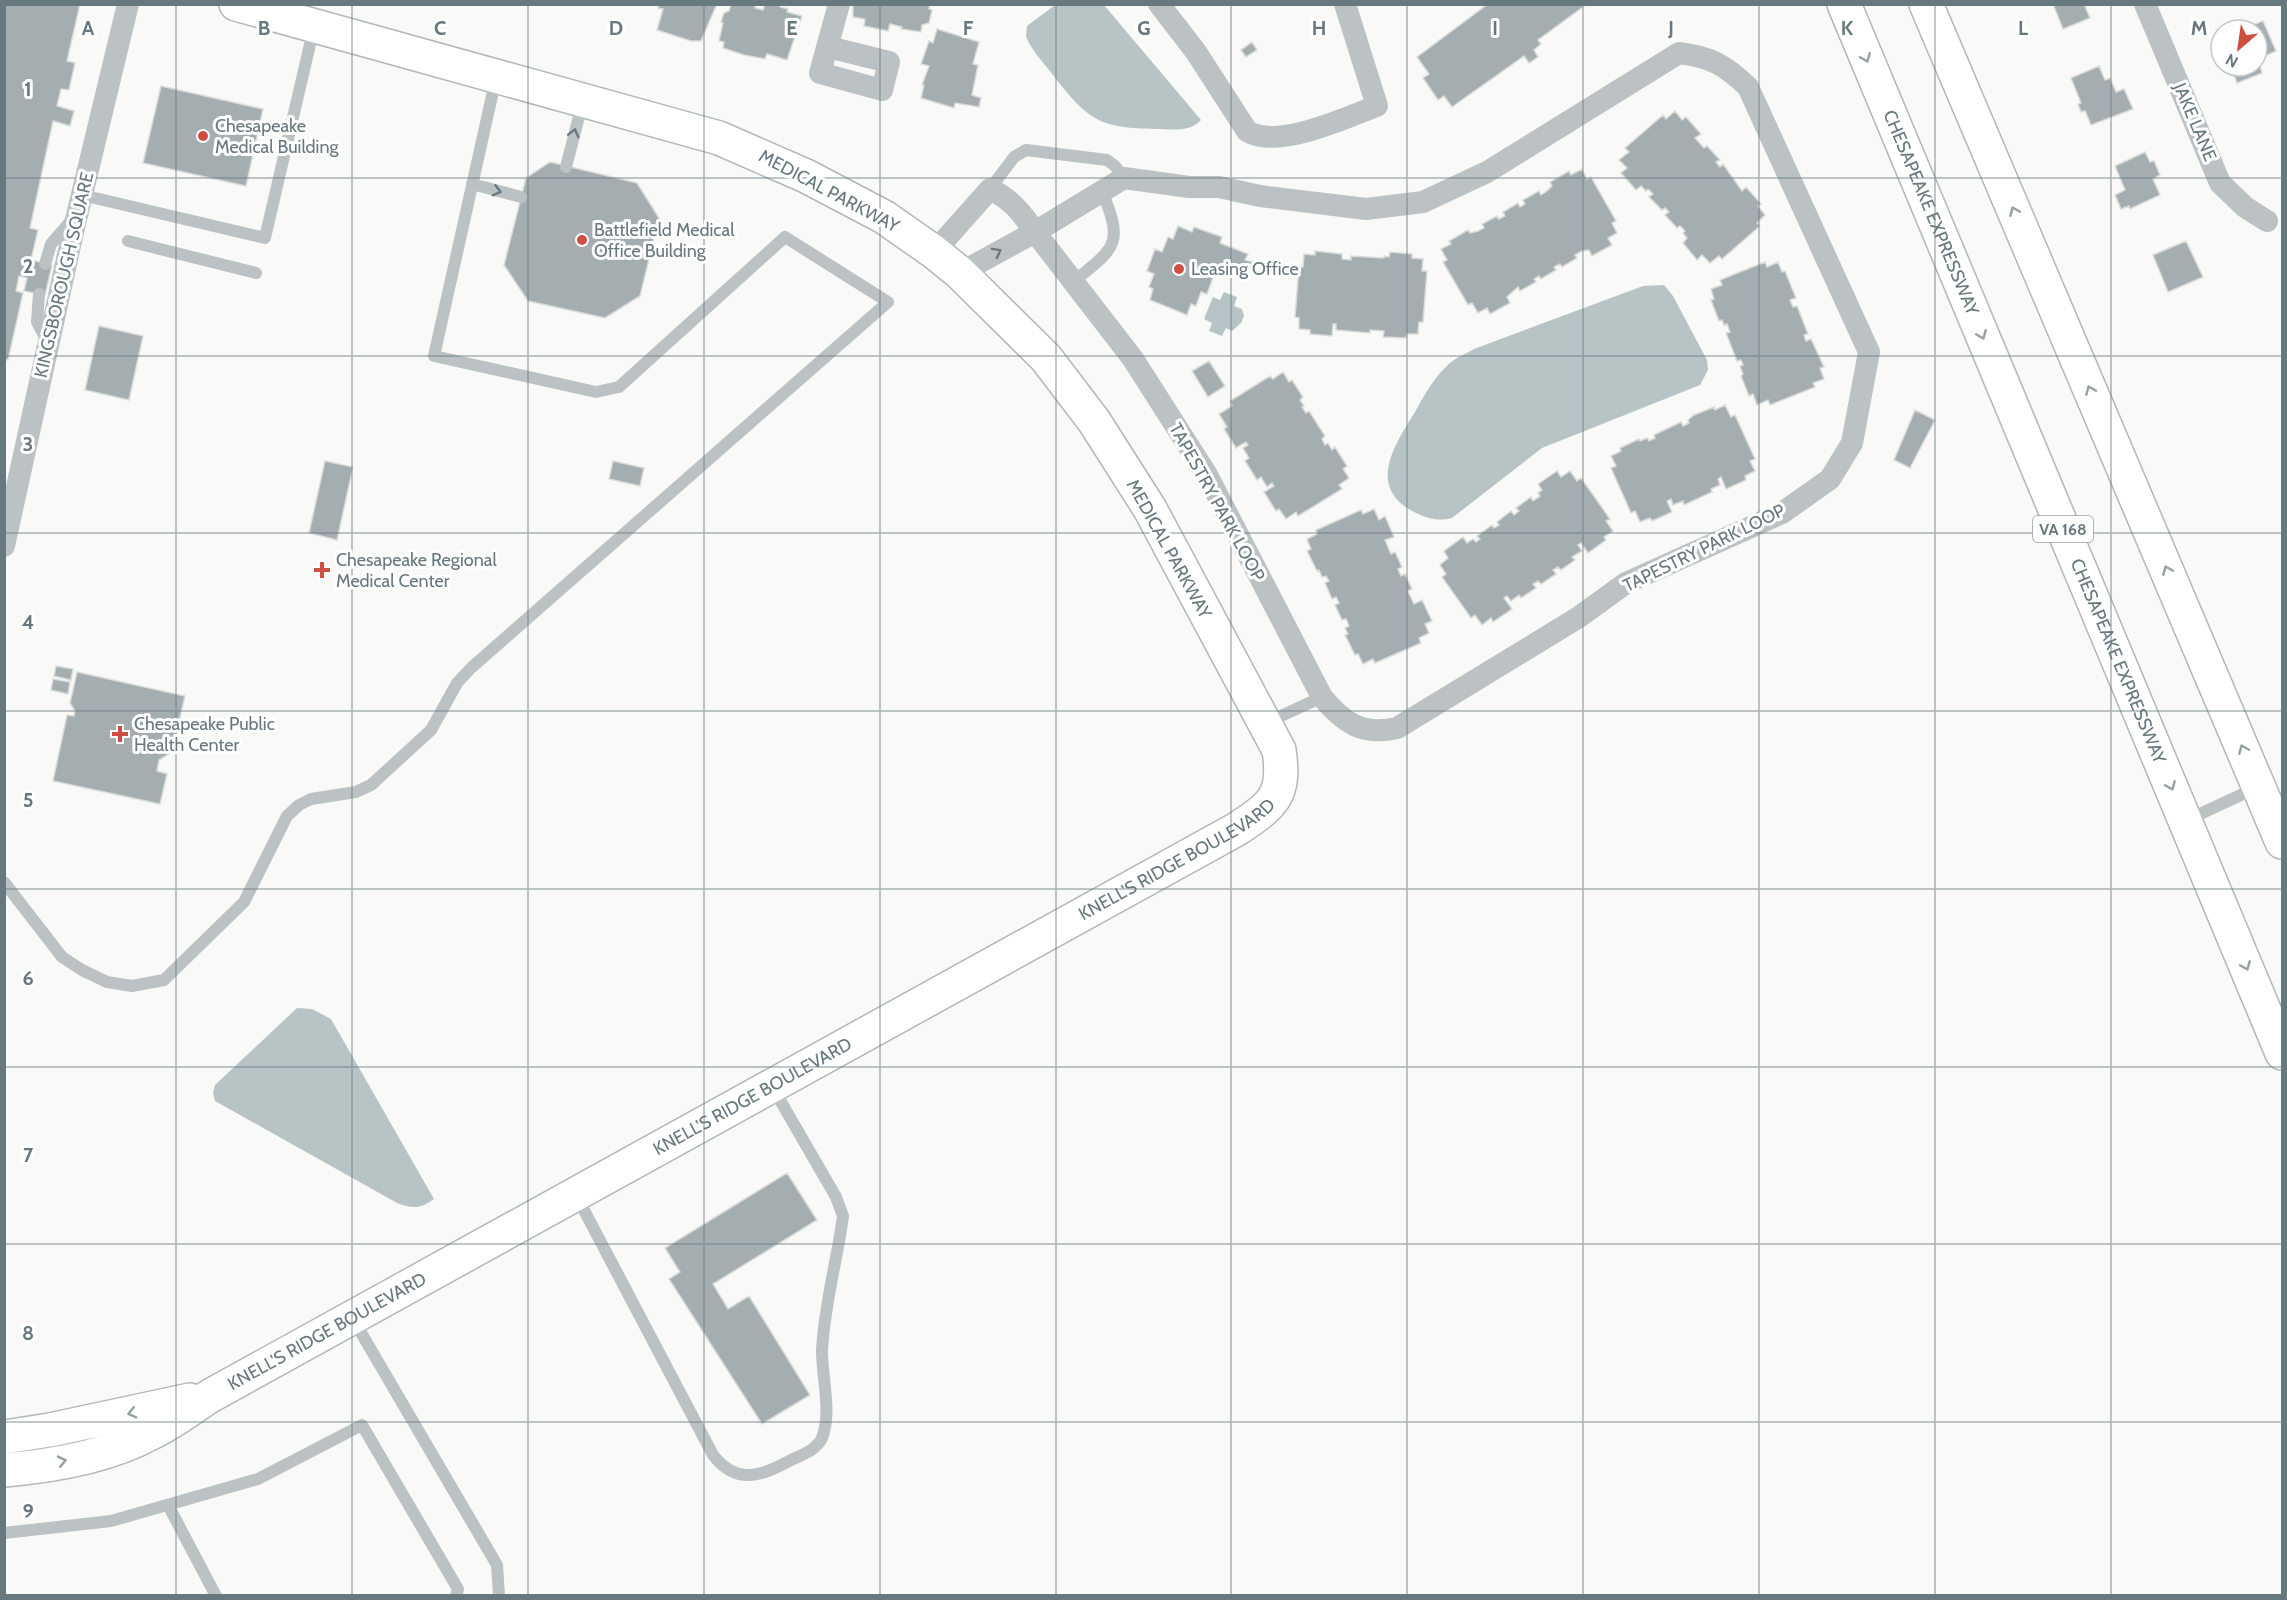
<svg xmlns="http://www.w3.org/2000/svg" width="2287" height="1600" font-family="Cabin,sans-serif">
<rect width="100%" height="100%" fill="#f9f9f7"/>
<path fill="#b7c3c5" d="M1055,5H1104L1201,120C1191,131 1176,130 1162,129C1104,128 1092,125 1056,79C1046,65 1033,53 1026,37L1027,26Z
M1664,285L1673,296L1707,360L1708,370L1700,385L1542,448L1452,518C1437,522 1426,518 1412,511C1366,486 1396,443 1415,412C1425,394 1434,377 1450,363C1457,357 1466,354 1474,349L1643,286Z
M1224,292L1237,297L1234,306L1242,309L1244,316L1241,323L1232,331L1226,328L1222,336L1209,331L1212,323L1204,319L1213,297L1220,300Z
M297,1008L312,1009L331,1019L434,1199C420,1209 413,1209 397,1203L215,1101L213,1093L215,1085Z"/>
<path fill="#a4aeb1" stroke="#dbdbd9" stroke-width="1.5" d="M4,4H80L67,61L75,63L69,90L61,89L57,106L74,111L70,126L53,121L30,228L38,230L31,260L52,265L45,295L24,291L27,278L19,276L16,291L23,293L8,360L4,359Z
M659,4H713L716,6L701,41H691L657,30L663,9L658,8Z
M731,4H756L755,8L763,10L765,4H780V7L788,9L787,12L802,16L787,60L767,54L765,59L744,55L723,48L724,42L719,41L723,23L721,22L724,13L729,11Z
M853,4H930L929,9L932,10L929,23L922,25L921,32L901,29L902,27L890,24L888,31L864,26L865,19L853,17Z
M1488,4H1587L1538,40L1541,44L1534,50L1538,57L1529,63L1524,56L1452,107L1444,96L1438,100L1423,78L1429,74L1417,57Z
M2053,4H2084L2090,18L2063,29Z
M2263,21L2276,51L2258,59L2262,73L2237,83L2232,69L2227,72L2224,66H2257V30L2242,29Z
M937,29L979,42L973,64L978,65L972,95L981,98L979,107L955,103L954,108L921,98L924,85H922L929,66L921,64L929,41L933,43Z
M1252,42L1257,50L1246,57L1241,50Z
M2099,66L2105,80L2110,78L2116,92L2124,89L2133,109L2091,125L2085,111L2081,112L2078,104L2081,103L2071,78Z
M161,86L263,109L246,186L143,163Z
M1675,111L1682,120L1686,117L1701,134L1695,138L1704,148L1707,146L1720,160L1716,162L1720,167L1723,164L1742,191L1746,187L1761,204L1758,206L1765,215L1757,223L1760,226L1722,259L1719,256L1710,263L1702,255L1697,260L1683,243L1687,238L1683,233L1685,231L1680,226L1677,228L1665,215L1669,212L1665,208L1662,210L1649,197L1653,194L1648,189L1646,191L1641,186L1636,190L1621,173L1627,168L1619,160L1629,152L1625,148L1663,115L1666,119Z
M2145,152L2150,162L2154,161L2160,175L2153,179L2160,195L2130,209L2129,206L2121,209L2115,195L2125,190L2115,166Z
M550,162L637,183L659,218L640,296L605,318L528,301L504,265L526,178Z
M1582,169L1587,179L1591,177L1616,221L1612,223L1617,233L1608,238L1612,245L1592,256L1589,250L1582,251L1575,255L1577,258L1562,267L1560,264L1554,267L1556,270L1541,279L1539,276L1534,279L1536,282L1520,291L1518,287L1507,297L1510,303L1490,314L1487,308L1478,313L1472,303L1468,305L1443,262L1447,260L1441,249L1451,244L1449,241L1468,230L1470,233L1478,231L1484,228L1482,224L1497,216L1499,219L1505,216L1503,212L1518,203L1520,207L1525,204L1523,200L1539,191L1541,195L1547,191L1552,186L1550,182L1569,171L1571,175Z
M1178,226L1192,232L1194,227L1222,237L1220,243L1248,254L1245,260L1253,262L1248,274L1241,272L1239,278L1211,268L1210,270L1215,272L1207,294L1201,292L1196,306L1191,304L1187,315L1150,300L1153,289L1149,287L1154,274L1147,271L1155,249L1162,252L1168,237L1173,239Z
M2186,241L2203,277L2168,292L2153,255Z
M1315,251L1342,254V259L1351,260V256L1384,258V256L1389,257L1390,252L1412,254V258L1423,259L1422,271H1427L1423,322H1419L1418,334H1407L1406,338L1383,337L1384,331L1370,330V333L1336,330V324H1333L1332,336L1310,334V330L1299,329V318L1295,317L1299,267H1303L1304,254L1315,255Z
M1765,262L1767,267L1778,262L1782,272L1785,271L1796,298L1790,300L1793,307L1797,306L1808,334L1804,335L1806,341L1811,339L1824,367L1820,368L1824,379L1813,383L1815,387L1770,405L1768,400L1757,405L1753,394L1749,396L1741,376L1743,374L1740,366L1743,365L1741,360L1737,361L1726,333L1730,332L1727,324L1724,325L1722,320L1719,321L1711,300L1714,299L1711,289L1722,285L1720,280Z
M99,326L143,336L129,400L85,390Z
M1209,361L1225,386L1208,397L1192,371Z
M1283,372L1289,382L1292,380L1303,397L1300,400L1304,406L1302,407L1306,413L1309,411L1325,436L1322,439L1325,445L1328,443L1332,450L1335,447L1347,466L1343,469L1349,478L1339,485L1342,489L1298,516L1296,512L1286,519L1279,509L1276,511L1264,492L1274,486L1272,483L1267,487L1261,477L1257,480L1245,461L1249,458L1243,448L1248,445L1246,442L1236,448L1224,429L1227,427L1219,414L1232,406L1230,401L1270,376L1273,379Z
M1725,405L1731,417L1735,415L1755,459L1750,461L1755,471L1745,476L1746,480L1726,489L1721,477L1718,479L1720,485L1711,489L1712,492L1684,505L1683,501L1673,505L1671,499L1667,501L1672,512L1652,521L1650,518L1640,522L1635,511L1631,513L1611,468L1616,466L1611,456L1621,451L1620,448L1639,439L1640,441L1647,438L1649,441L1655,438L1654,435L1681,422L1683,426L1689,423L1688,420L1694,415L1714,407L1715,410Z
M1915,410L1935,420L1910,468L1894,460Z
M325,461L353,467L337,540L309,533Z
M613,461L644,468L640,486L609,479Z
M1557,471L1561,477L1570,471L1577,481L1581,478L1610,519L1606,521L1613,531L1604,537L1606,540L1588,553L1581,543L1578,545L1582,551L1572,557L1575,560L1561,570L1558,567L1553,570L1556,574L1541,584L1538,581L1533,584L1536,588L1521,598L1519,595L1511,601L1507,596L1504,598L1512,609L1493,622L1491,618L1482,625L1475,615L1471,618L1442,577L1446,574L1440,565L1448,558L1444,551L1463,537L1467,543L1473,539L1476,542L1480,539L1477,536L1492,525L1494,528L1499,525L1497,522L1511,511L1514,515L1519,511L1516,508L1531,497L1533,501L1540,496L1538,493L1542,490L1538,484Z
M1374,509L1379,520L1385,516L1394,537L1385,540L1391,554L1395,552L1402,567L1398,569L1401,576L1405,574L1412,589L1408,591L1414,604L1422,600L1432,621L1425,624L1429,633L1419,638L1421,643L1375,663L1373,659L1363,664L1358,654L1355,655L1345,635L1348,634L1345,628L1349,626L1346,619L1342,620L1335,605L1339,603L1336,597L1332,599L1325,583L1329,581L1326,576L1322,577L1319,570L1317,571L1307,551L1311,549L1307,539L1317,534L1316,530L1361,510L1363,514Z
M56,666L73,669L71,680L54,676Z
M77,672L185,696L172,752L159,760L157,771L167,774L160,804L53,781L67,715L74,716L75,711L70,703Z
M53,679L70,682L68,694L51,690Z
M787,1173L817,1220L713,1284L728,1309L749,1296L810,1395L762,1424L669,1279L680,1272L665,1248Z"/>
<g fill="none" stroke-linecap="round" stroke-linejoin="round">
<defs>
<g id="secondary">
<path d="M4,1437L50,1430L190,1400"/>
<path id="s1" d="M4,1470C52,1466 109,1456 151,1433C172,1423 190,1409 210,1396L1237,829C1273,805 1286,796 1279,750L1150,509L1094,421L1046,358L960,273L934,252L884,217L806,176L719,138L236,4"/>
</g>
<g id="highway">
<path id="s2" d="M1844,4L2282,1053"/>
<path d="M1926,4L2282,842"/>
</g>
</defs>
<use href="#secondary" stroke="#b1b8bb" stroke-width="36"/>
<use href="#highway" stroke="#b3b7b9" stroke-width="36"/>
<path stroke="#bcc2c4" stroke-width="12" d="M566,167L583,101
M472,184L521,197
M990,189L1014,157L1026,150L1107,160L1115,166L1124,178
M82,195L265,238L314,27
M128,241L256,273
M45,264L51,244L71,221
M1073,282C1116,247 1124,245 1102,191
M39,294L37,322L47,341
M1266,723L1322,697
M2187,820L2258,787
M4,882L62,957L82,970L107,982L132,986L164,980L244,902L287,816L299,805L311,799L356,792L371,785L431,730L457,683L471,668L888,302L785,237L619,387L596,392L434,356L496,78
M576,1195L713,1455C738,1487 763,1475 793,1459C804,1454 817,1449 822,1438C832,1413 822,1378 822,1351C824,1306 837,1261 843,1216L836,1197L773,1088
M353,1319L497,1565L499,1596
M168,1505L216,1596
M4,1533L111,1521L258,1479L362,1425L458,1589L456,1596"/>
<path stroke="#bcc2c4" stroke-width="22" d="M1159,4L1196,52L1247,131C1278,150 1344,118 1377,106L1345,4
M2145,4L2220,183L2245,207L2267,221
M828,47L889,62L882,90L820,73L839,4
M1679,53C1711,57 1725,65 1748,87L1869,352L1852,443L1830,479L1782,513L1626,583L1579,617L1397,728C1362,736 1344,723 1322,697L1207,475L1133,359L1035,232L1124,178L1189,187H1219L1260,196L1366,209L1423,202L1487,172Z
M934,252L990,189C1011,199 1022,213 1035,232L960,273
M4,546L73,232L128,4"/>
<use href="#secondary" stroke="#fff" stroke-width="33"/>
<use href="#highway" stroke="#fff" stroke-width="33"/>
</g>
<defs><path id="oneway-chevron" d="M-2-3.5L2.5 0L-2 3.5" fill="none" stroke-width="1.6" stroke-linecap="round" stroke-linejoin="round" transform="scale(1.5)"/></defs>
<g stroke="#95a0a5">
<use href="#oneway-chevron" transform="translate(1866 58) rotate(67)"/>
<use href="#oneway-chevron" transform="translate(2014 211) rotate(-113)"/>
<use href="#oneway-chevron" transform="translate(1982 335) rotate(67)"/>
<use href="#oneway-chevron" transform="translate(2090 390) rotate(-113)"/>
<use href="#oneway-chevron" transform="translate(2167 570) rotate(-113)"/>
<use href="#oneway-chevron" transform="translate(2243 749) rotate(-113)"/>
<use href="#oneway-chevron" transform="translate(2171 786) rotate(67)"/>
<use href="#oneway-chevron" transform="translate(2246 966) rotate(67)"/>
<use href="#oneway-chevron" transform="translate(132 1413) rotate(167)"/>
<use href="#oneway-chevron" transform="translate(62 1461) rotate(-13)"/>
</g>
<g stroke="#67787e">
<use href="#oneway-chevron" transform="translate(574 133) rotate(-76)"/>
<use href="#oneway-chevron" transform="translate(497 191) rotate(15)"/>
<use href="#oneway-chevron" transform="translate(997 252) rotate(-29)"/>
</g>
<path fill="none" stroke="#67787e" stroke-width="1.5" stroke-opacity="0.55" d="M176,4V1596M352,4V1596M528,4V1596M704,4V1596M880,4V1596M1056,4V1596M1231,4V1596M1407,4V1596M1583,4V1596M1759,4V1596M1935,4V1596M2111,4V1596M4,178H2282M4,356H2282M4,533H2282M4,711H2282M4,889H2282M4,1067H2282M4,1244H2282M4,1422H2282"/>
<g fill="#ce4f42" stroke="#fff" stroke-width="2">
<circle cx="203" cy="136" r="6"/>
<circle cx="582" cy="240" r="6"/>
<circle cx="1179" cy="269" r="6"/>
<path d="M319 561h6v6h6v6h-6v6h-6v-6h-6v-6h6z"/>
<path d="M117 725h6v6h6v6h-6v6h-6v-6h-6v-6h6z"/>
</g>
<g text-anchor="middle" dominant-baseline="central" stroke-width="6" stroke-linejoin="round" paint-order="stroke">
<rect fill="#fff" stroke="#95a0a5" stroke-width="1.5" x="2033" y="516" width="60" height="26" rx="4.5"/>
<g font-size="16" font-weight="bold" fill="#67787e">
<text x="2063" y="529">VA 168</text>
</g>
<g font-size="18" fill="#67787e" stroke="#fff">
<text transform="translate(2195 122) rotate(67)">JAKE LANE</text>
<text transform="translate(829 191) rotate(28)">MEDICAL PARKWAY</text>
<text stroke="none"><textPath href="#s2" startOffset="226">CHESAPEAKE EXPRESSWAY</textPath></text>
<text transform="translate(64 275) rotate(-77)">KINGSBOROUGH SQUARE</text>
<text transform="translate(1217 502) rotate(61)">TAPESTRY PARK LOOP</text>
<text transform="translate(1704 548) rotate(-26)">TAPESTRY PARK LOOP</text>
<text transform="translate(1169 549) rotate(61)">MEDICAL PARKWAY</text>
<text stroke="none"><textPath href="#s2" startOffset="712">CHESAPEAKE EXPRESSWAY</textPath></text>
<text stroke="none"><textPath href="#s1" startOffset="1328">KNELL'S RIDGE BOULEVARD</textPath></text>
<text stroke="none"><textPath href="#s1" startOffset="842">KNELL'S RIDGE BOULEVARD</textPath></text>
<text stroke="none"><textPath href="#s1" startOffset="356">KNELL'S RIDGE BOULEVARD</textPath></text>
</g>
<g font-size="18" fill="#67787e" stroke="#fff" text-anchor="start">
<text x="215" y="126">Chesapeake<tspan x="215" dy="21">Medical Building</tspan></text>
<text x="594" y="230">Battlefield Medical<tspan x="594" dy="21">Office Building</tspan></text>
<text x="1191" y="269">Leasing Office</text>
<text x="336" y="560">Chesapeake Regional<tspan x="336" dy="21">Medical Center</tspan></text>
<text x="134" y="724">Chesapeake Public<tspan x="134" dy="21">Health Center</tspan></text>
</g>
</g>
<g font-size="20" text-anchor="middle" font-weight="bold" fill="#67787e" stroke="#fff" stroke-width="6" stroke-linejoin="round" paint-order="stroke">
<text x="88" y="35">A</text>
<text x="264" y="35">B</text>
<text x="440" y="35">C</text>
<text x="616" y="35">D</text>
<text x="792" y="35">E</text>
<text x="968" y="35">F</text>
<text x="1144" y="35">G</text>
<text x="1319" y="35">H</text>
<text x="1495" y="35">I</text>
<text x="1671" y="35">J</text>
<text x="1847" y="35">K</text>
<text x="2023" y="35">L</text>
<text x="2199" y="35">M</text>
<text x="28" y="96">1</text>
<text x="28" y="273">2</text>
<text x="28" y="451">3</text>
<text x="28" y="629">4</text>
<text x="28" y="807">5</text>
<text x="28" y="985">6</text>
<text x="28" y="1162">7</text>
<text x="28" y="1340">8</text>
<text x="28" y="1518">9</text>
</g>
<rect width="2287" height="1600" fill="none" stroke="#67787e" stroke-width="12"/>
<g transform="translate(2239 48) rotate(209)"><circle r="28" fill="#ffffff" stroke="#c2c9cb" stroke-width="1.5"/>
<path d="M0-4.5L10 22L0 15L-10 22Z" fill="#ce4f42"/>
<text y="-9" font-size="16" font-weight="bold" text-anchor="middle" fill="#67787e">N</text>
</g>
</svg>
